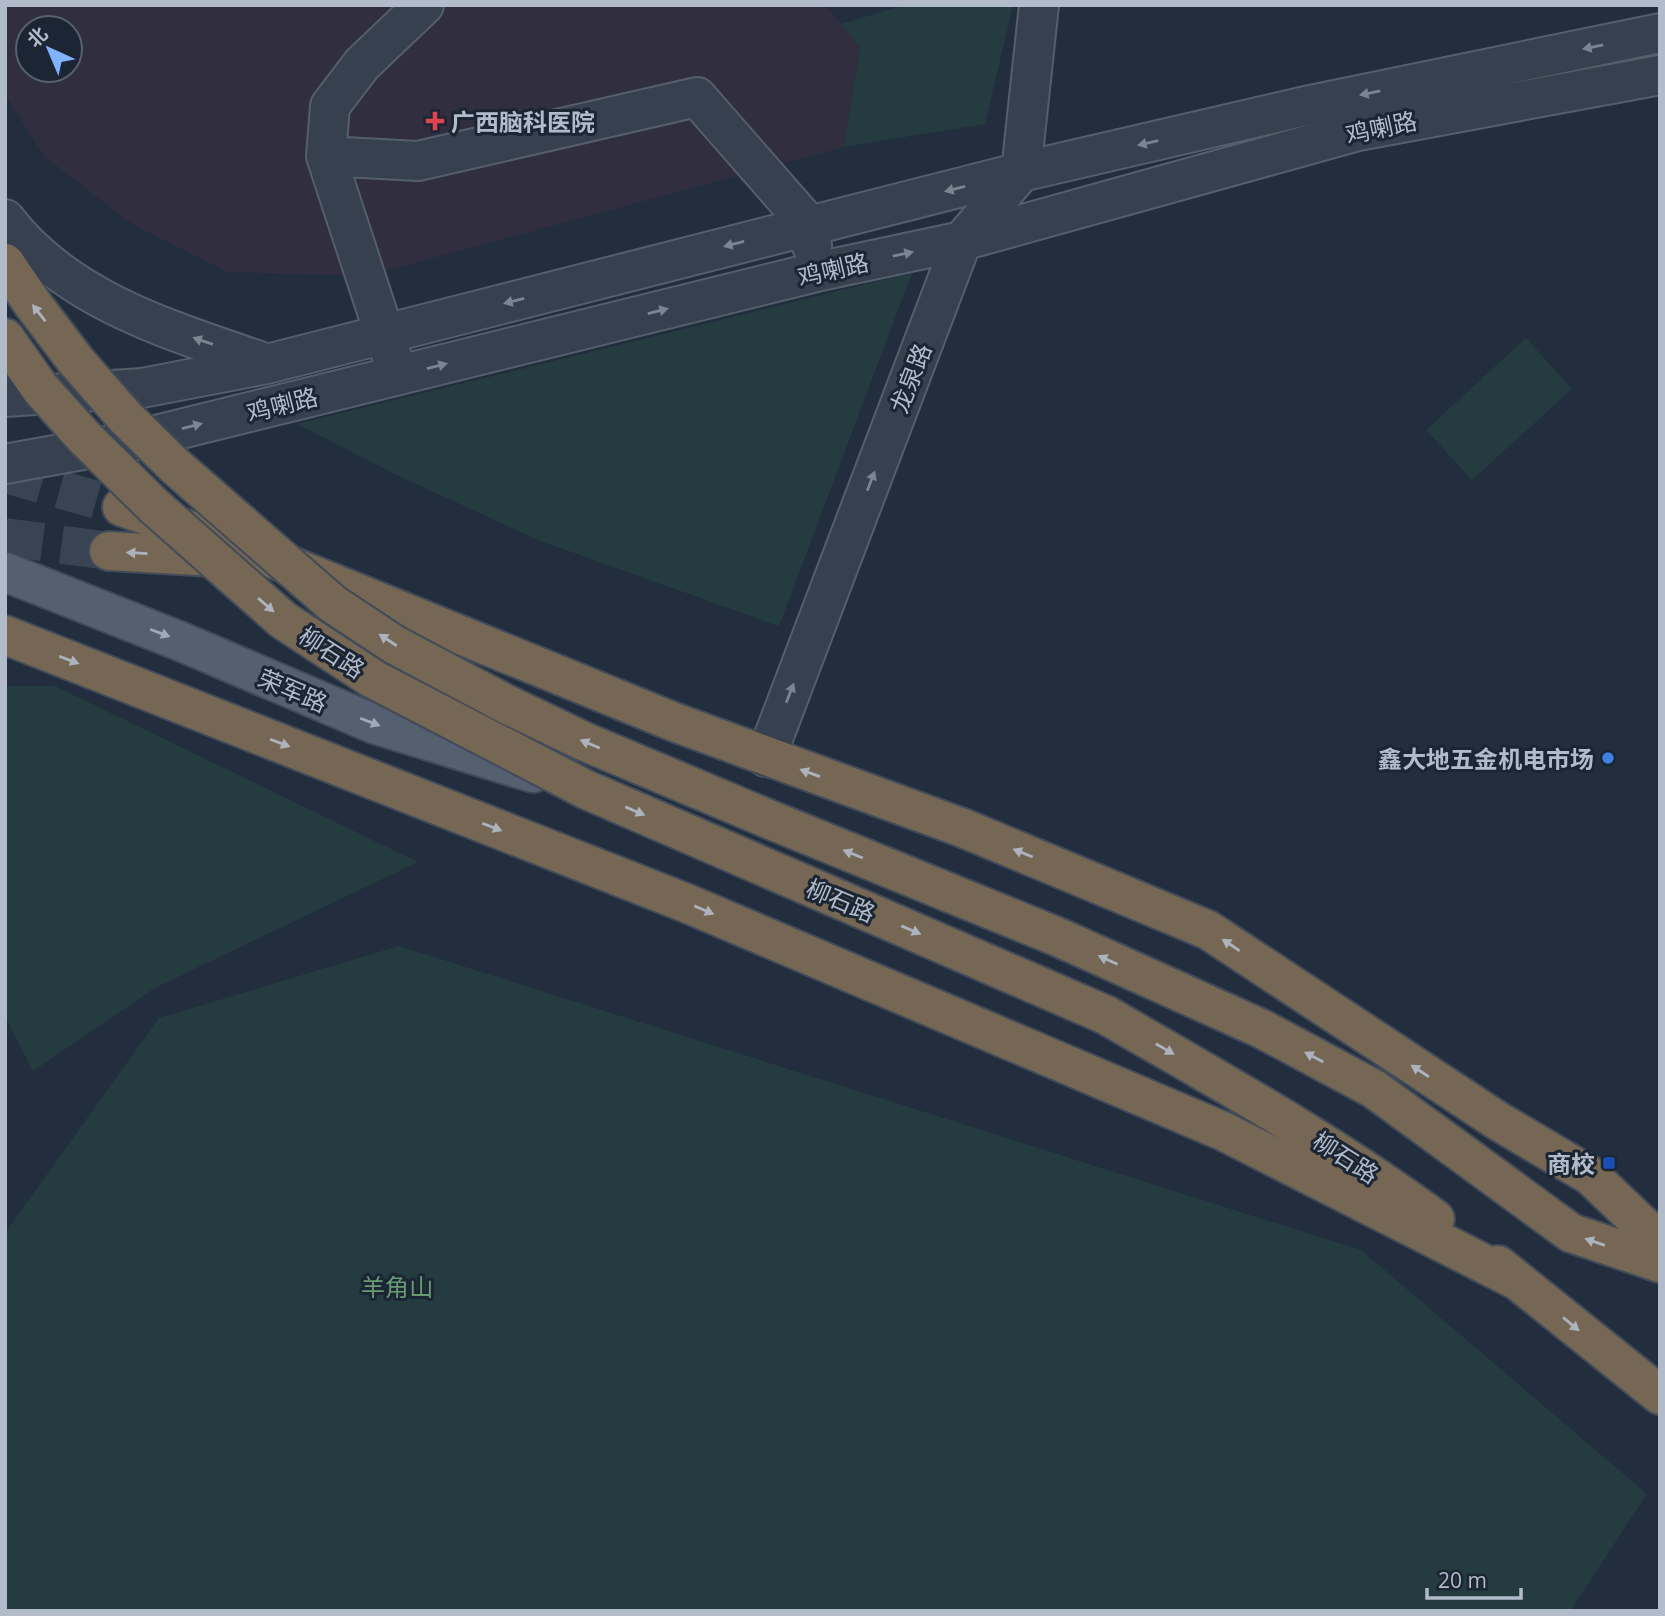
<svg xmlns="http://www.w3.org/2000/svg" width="1665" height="1616" font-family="'Open Sans','Noto Sans SC',sans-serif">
<rect width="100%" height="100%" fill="#222e3e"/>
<path fill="#312e3f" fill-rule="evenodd" d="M5,5H825L860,46L844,147L366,276L227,272L132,224L45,157L5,95ZM28,28H70V70H28Z"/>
<path fill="#243c3f" d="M905,5H1013L985,124L844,147L860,47L841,24Z
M912,273L779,626L538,540L403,478L297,424Z
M1526,338L1572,389L1472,480L1426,430Z
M5,686H55L418,862L155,988L33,1071L5,1016Z
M399,946L1361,1250L1647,1494L1570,1611H5V1233L159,1018Z"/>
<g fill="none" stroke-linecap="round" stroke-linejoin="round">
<path stroke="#384353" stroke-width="38" stroke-dasharray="38 19" stroke-linecap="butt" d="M5,474L122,507
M5,537L109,551"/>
<defs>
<path id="minor" d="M326,156L418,161L697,97L809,225L812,246
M5,219C67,301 173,331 265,363
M392,357L326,156L330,106L362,64L424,5
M5,397L142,388L267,364L1021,172L1310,105L1660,33
M5,464L132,441L816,272L962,241L1358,131L1660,75
M766,757L962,241L1021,172L1039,5"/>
<path id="major" d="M5,572L182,642L374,724L533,773"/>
<path id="highway" d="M5,263L32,303L76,361
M5,338L40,388
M122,507L279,561L674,722L963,828L1208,930L1498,1121L1591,1176L1660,1242
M109,551L231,558
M5,635L686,903L1225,1132L1518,1281
M766,818L1058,937L1262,1029L1374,1089L1571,1233L1660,1263
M1106,1015C1218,1080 1331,1142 1435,1219
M1498,1265L1660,1395"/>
</defs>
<use href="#minor" stroke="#545e6c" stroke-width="42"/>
<use href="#major" stroke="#3f4957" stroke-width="42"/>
<use href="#highway" stroke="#414b59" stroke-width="42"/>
<use href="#minor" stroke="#36404e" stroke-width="38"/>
<use href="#major" stroke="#545f6f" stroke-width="38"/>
<use href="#highway" stroke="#756753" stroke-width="38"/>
<defs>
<path id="highway-bridge" d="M76,361L126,418L175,466L333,604L395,645L506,704L583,741L766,818
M40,388L84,437L154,506L283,620L373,679L587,790L1106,1015"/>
</defs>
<use href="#highway-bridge" stroke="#414b59" stroke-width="42" stroke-linecap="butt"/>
<use href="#highway-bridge" stroke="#756753" stroke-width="38"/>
</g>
<defs><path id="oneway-solid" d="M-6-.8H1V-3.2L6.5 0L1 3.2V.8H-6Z" transform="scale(1.75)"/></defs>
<g fill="#7a8492">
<use href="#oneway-solid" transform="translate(1593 47) rotate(168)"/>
<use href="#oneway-solid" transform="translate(1370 93) rotate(168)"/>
<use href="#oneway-solid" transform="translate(1148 143) rotate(167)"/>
<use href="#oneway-solid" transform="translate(955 189) rotate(166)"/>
<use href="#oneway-solid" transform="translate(734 244) rotate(166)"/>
<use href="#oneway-solid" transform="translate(903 254) rotate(-12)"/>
<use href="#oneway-solid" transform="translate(514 301) rotate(166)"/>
<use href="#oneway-solid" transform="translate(658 311) rotate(-14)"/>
<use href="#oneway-solid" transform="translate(203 341) rotate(-161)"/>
<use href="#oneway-solid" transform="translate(437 366) rotate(-14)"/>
<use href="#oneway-solid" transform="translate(192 426) rotate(-14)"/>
<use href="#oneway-solid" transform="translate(871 481) rotate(-69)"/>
<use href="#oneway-solid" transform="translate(790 693) rotate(-69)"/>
</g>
<g fill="#acb3be">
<use href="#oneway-solid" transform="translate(39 313) rotate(-128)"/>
<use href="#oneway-solid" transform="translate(137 553) rotate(-177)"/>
<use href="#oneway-solid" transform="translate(266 605) rotate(41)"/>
<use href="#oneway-solid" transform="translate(388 640) rotate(-147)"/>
<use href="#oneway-solid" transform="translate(69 660) rotate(21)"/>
<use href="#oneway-solid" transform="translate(280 743) rotate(21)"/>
<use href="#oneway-solid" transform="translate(590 744) rotate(-157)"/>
<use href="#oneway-solid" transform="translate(810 773) rotate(-160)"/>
<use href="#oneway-solid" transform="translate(635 811) rotate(23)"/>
<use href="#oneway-solid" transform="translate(492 827) rotate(21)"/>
<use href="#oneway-solid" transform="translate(1023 853) rotate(-158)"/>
<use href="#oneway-solid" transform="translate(853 854) rotate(-158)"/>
<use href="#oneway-solid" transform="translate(704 910) rotate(23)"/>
<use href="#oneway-solid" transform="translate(911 930) rotate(23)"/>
<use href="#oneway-solid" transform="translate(1231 945) rotate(-146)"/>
<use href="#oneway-solid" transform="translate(1108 960) rotate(-156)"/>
<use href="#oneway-solid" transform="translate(1165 1049) rotate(30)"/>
<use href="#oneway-solid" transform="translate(1314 1057) rotate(-152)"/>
<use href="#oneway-solid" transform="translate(1420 1071) rotate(-147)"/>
<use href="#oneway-solid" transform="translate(1595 1242) rotate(-161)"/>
<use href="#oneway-solid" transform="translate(1571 1324) rotate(40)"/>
</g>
<g fill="#9fa9b8">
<use href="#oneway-solid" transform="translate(160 633) rotate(21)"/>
<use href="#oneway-solid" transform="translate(370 722) rotate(21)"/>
</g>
<path fill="#e0444e" stroke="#1b2533" stroke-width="2.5" d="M431.5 110.5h7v7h7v7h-7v7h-7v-7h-7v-7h7z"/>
<circle fill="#3f7fe0" stroke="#1b2533" stroke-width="2.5" cx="1608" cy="758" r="7"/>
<rect fill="#1a4fb4" stroke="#1b2533" stroke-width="2.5" x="1602" y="1156" width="14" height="14" rx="3.5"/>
<g text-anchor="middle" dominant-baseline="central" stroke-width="6" stroke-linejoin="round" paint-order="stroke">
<g font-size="24" font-weight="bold" fill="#b2bbca" stroke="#1b2533" text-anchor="end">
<text x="451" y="121" text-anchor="start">广西脑科医院</text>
<text x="1594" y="758">鑫大地五金机电市场</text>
<text x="1595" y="1163">商校</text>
</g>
<g font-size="24" fill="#b2bbca" stroke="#1b2533">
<text transform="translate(1381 127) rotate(-12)">鸡喇路</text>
<text transform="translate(833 269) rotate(-13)">鸡喇路</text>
<text transform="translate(910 378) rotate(-69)">龙泉路</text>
<text transform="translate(282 404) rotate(-14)">鸡喇路</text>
<text transform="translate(332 652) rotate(33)">柳石路</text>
<text transform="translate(293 690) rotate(23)">荣军路</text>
<text transform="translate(841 900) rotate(23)">柳石路</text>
<text transform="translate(1346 1157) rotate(33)">柳石路</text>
</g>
<g font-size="24" fill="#679c73" stroke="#1b2533">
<text x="397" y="1286">羊角山</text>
</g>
</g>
<rect width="1665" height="1616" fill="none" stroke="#b2bbca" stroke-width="14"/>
<g transform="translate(49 49) rotate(316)"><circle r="33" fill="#1b2533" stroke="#57616f" stroke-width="2"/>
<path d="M0-5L12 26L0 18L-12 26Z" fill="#82b3fe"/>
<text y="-10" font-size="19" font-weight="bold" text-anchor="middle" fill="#b2bbca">北</text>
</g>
<path d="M1427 1588v10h94v-10" fill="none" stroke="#b2bbca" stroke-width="3.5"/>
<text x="1438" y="1588" font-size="21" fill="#b2bbca" stroke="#1b2533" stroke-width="5" paint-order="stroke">20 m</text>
</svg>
